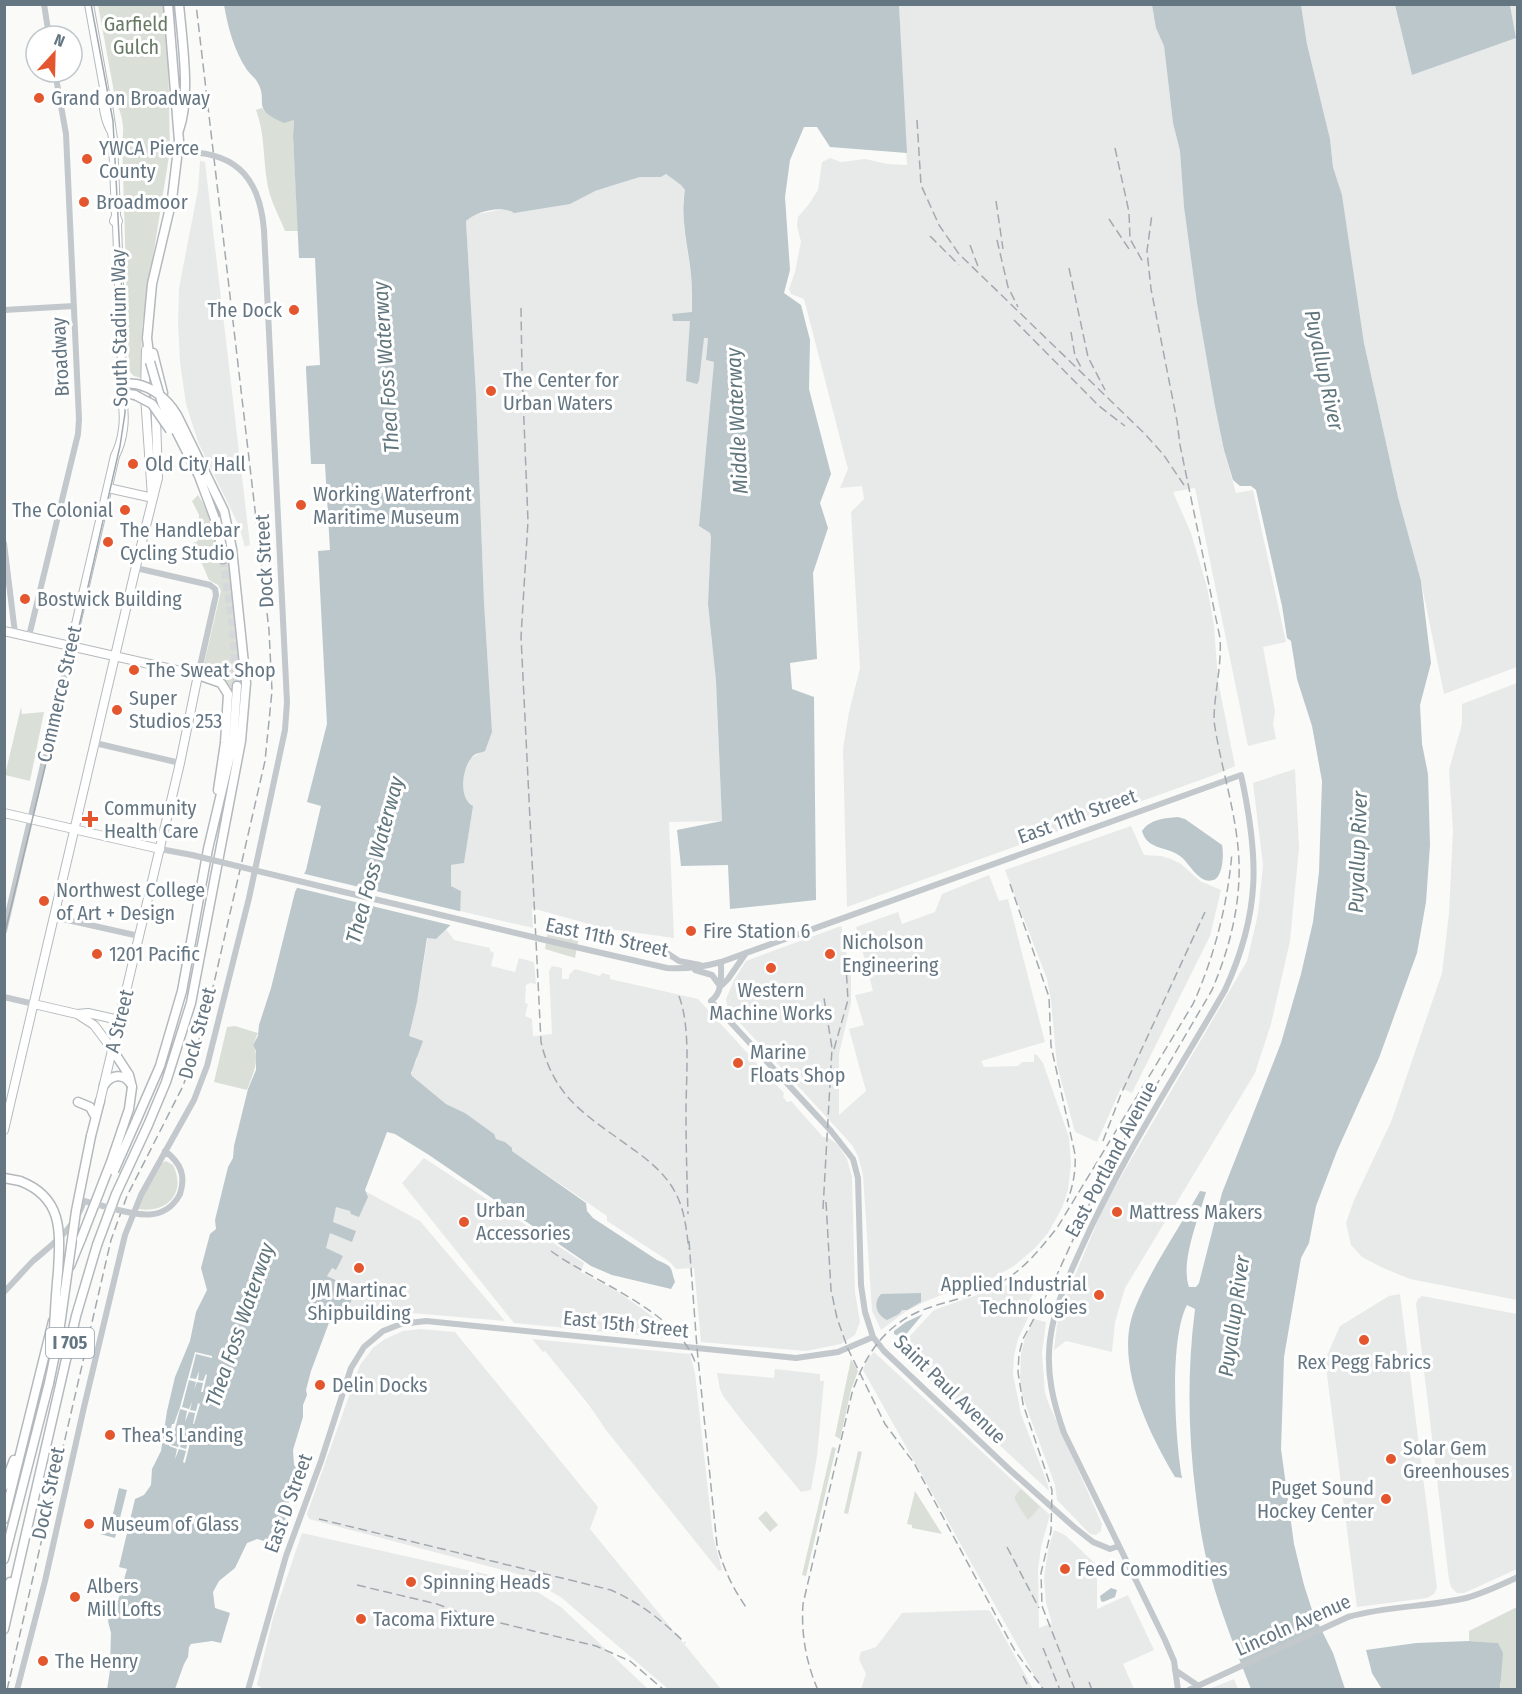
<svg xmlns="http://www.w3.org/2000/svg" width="1522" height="1694" font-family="'Fira Sans Condensed',sans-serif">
<rect width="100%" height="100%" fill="#fafaf8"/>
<path fill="#e8e9e9" d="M899,5H1152L1156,28L1164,46L1173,123L1180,151L1184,207L1197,303L1224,450L1236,493L1253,490L1286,642L1263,647L1275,711L1273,724L1276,739L1248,746L1195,488L1173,492L1191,533L1207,587L1214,625L1218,681L1235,766L1217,774L847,907L843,749L849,712L860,668L851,512L864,499L862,486L840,488L848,469L804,299L791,294L789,289L795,272L801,242L797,225L798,217L809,204L818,190L822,162L830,158L841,162L865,159L888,164L907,165Z
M1301,5H1395L1412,75L1516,38L1510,5H1517V667L1444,694L1421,581L1398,497L1364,343L1342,195L1333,167L1330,139L1307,44Z
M200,161L205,162L250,545L245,547L239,526L198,442L186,404L180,362L178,324L179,288L198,190Z
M666,174L681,185L685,190L683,201L684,227L691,275L692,313L673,314V320H690L708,338L706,360L714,362L699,526L710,533L711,537L708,604L716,681L722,821L669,822L674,938L603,928L532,908L533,928L460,911L461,891L451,886V865L464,863L471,818L463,796V775L471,758L485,750L492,732L484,602L476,394L466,221L473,215L595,191L640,177H661Z
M1517,683V1300L1410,1279L1383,1268L1362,1257L1351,1245L1346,1223L1354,1200L1391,1122L1442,973L1449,913L1453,831L1449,770L1462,724V704Z
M1295,769L1299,848L1290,941L1271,1024L1255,1073L1125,1288L1115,1322L1112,1352L1066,1341L1054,1350L1057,1324L1065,1299L1105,1204L1247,961L1258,914L1263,865L1253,783Z
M1131,826L1144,855L1161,856L1171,859L1181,864L1200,881L1221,890L1210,936L1132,1093L1121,1088L1097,1142L1075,1132L1057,1065L1051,1001L1047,979L1005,870Z
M989,875L999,901L1008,899L1045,1042L981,1061L984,1067L1018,1066L1022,1062H1034V1054L1037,1055L1043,1063L1069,1137L1071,1164L1068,1190L1062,1208L1048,1233L1035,1248L1014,1266L989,1280L971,1287V1289L944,1294L924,1302L905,1312L881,1330L872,1311L863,1175L858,1156L852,1145L832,1123L728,1010L726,999L734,980L746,961L841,926L851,976V1003L839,1054V1115L866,1091L849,1029L864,1025L855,995L873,991L856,927L898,912L902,924L935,912L942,894Z
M446,929L454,940L490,948V951L494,953L491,966L515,972L519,958L534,962L536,984L530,983L526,985L525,1003L528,1004L525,1016L532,1019L533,1036L552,1034L549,971L552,966L562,968V979H569V975L575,969L600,976L602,973L610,975V979L698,999L784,1093L783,1097L787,1102L791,1101L823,1137L829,1138L838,1145L847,1159L852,1177L855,1293L860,1322L855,1335L841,1344L806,1351L701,1342L694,1268L676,1269L670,1262L607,1221V1216L512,1151L505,1142L496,1139L465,1113L446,1104L412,1076V1068L417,1060L409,1036L417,1002L428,937L436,939Z
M424,1158L584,1263L581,1272L617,1291L670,1329L680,1339L514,1323L402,1183Z
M365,1191L420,1221L505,1321L388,1311L378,1306L375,1311L368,1307L366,1311L359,1307L357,1311L348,1306L356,1288L327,1276L332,1268L336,1270L326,1248L330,1232L352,1241L356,1231L333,1222L336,1206L350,1211Z
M1028,1276L1039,1287L1029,1300L1034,1305L1018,1339L1014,1356L1013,1374L1021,1414L1048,1485L1049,1491L897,1350L934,1310L991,1290L993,1292L1010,1283L1016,1288Z
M1400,1294L1437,1588L1434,1594L1427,1598L1357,1607L1325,1360L1340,1326L1389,1296Z
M1422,1296L1517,1314V1569L1464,1593H1457L1451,1587L1449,1580L1416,1304L1418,1299Z
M1034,1319L1046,1322L1042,1353L1045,1393L1048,1402L1102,1524L1101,1531L1096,1535L1090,1534L1057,1500L1055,1485L1022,1395L1020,1378L1021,1353L1025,1338Z
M420,1329L455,1332L598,1507L590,1529L721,1689H668L562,1598L525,1576L309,1519L307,1514L360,1365L373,1348L385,1339L403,1331Z
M532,1339L690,1354L695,1373L713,1536L722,1570L719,1571L606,1430L589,1405L545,1351L543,1352Z
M874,1352L1050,1515L1041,1547L1038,1570L1039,1628L1052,1623L1046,1603L1044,1578L1048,1550L1054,1530L1065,1535L1101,1569L1097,1573V1609L1128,1595L1154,1650L1123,1664L1134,1689H1042L863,1370L867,1360Z
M775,1369L820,1374V1381H824L817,1456L811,1490L801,1492L743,1422L723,1396L720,1389L717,1373L774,1378Z
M302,1533L512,1580L528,1586L561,1607L648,1689H263L257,1685L273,1618Z
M986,1610L990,1611L1033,1689H861L866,1674L859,1659L861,1652L876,1647L902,1613Z
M1234,1679L1238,1689H1209Z"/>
<path fill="#dadfd7" d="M98,5H163L168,52L170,150L142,326L141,378L134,376L129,371L122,140C125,129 122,113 116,103Z
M262,108L266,112L294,119L293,136L298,231H285C279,215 269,199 267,181C263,157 265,134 256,110Z
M198,495C211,514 214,537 217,559L229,561L238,619L242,683L230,687L222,679L202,672L221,591L218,585L209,580L193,543L198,541L199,515L192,501Z
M21,707L22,714L44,712L30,781L5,775Z
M548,930L579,937L575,958L545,949Z
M235,1026L258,1033L253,1045C261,1060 252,1076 247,1090L214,1082L227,1027Z
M166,1161L173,1165C187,1193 167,1214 138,1209L142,1198L162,1163Z
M851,1359L858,1371L851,1390L840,1439L835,1436Z
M832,1447L836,1448L806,1576L802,1575Z
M858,1451L862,1452L848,1514L844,1513Z
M1021,1489L1040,1507L1028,1520L1015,1500V1496Z
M915,1491L942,1534L912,1528V1525L907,1524Z
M766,1511L778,1525L770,1532L758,1518Z
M1517,1607V1689H1500L1501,1682L1382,1689L1372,1673L1376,1649L1497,1643L1469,1641V1631Z"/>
<path fill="#bbc7cb" d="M224,5H899L907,153L830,147L817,127H804L790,160L785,197L790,270L784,293L801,305L810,340L809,389L831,474L820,503L828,528L813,573L817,659L790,663L792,689L814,697L816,900L730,909L728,865L681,866L677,830L722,821L716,681L708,604L711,537L710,533L699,526L714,362L706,360L708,338H704L699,381L697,384L686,381L690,321H673L672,314L692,312C692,300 692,287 691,274C688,246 680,219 685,190L681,185L666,174L661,177H640L614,185L595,191L570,204L514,213C502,205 477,211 466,221L476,394L484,602L492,732L485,751C481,753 475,753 472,757C462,769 458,798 473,806L464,863L451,865V886L461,891L460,916L436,939L427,938L417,1002L409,1036L423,1041L411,1073L412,1076L446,1104L465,1113L494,1134L496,1139L505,1142L512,1148V1151L586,1203L587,1211L593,1218L657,1260C674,1267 670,1267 675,1282L671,1289L612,1275L591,1266L429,1155L395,1134L387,1132L365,1190L368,1197L359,1217L351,1214L350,1211L336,1207L333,1222L356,1231L352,1242L330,1233L326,1248L343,1256L336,1270L332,1268L327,1276L347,1285V1292L352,1299L348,1308L354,1311L342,1319L335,1318L330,1320L311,1371L306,1390L307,1395L303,1405V1417L293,1450L294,1465L300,1472L286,1509L285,1527L268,1542L257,1539L247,1543L235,1568L219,1581L213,1592L215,1608L230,1613L221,1643L212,1641L191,1644L189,1647L188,1657L184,1664L175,1689L107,1690L110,1670L111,1633L108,1621L113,1601H118L127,1569L119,1567L135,1499L144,1495L151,1485L152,1469L161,1451L167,1411L175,1377L190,1341L196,1312L207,1290L201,1268L210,1234L216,1229L215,1220L228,1167L233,1158L234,1146L248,1089L256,1070V1051L253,1045L258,1036L259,1025L271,988L295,892L306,870L321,806L307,802L327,724L318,551L330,550L325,464H311L306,369V366L320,365L315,258H299L293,136L294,120L284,123C248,107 271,102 256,80C254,77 250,74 247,70C234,50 228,28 224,5Z
M1152,5H1301L1307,44L1330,139L1333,167L1342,195L1364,343L1398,497L1421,581L1431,663L1420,705L1422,744L1428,774L1430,845L1426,902L1417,953L1379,1058L1337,1151L1316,1206L1309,1243L1301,1258L1284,1357L1281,1449L1294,1544L1304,1585L1313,1613L1333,1653L1345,1689H1251C1236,1651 1221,1613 1210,1573C1203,1548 1199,1522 1196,1496C1188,1433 1187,1372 1195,1309L1187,1305C1169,1339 1175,1439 1182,1478L1175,1477C1148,1431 1113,1361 1135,1308C1150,1270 1180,1227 1200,1191L1206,1192C1199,1217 1180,1262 1189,1287H1196L1199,1283L1222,1193L1281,1043L1301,974L1313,922L1319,872L1322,781L1312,726L1297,679L1291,641L1287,638L1282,606L1256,490L1251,486H1240L1233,480L1224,450L1215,406L1197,303L1184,207L1180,151L1173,123L1164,46L1156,28Z
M1395,5H1510L1516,38L1412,75Z
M1178,817L1185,819L1222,845C1224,853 1223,878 1213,880C1199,885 1189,862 1180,856C1166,846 1147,850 1142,831C1150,819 1165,818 1178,817Z
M921,1293V1302L907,1310H902L899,1314L887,1320C877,1315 872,1304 881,1294Z
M923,1314L903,1338L894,1334V1331L906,1322Z
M119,1488L127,1490L115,1538L100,1534L112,1524L111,1522Z
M1111,1588L1117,1590L1115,1597L1103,1602L1101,1601L1100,1596Z
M1469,1641L1498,1643L1503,1653L1500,1689H1382L1372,1673L1366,1650L1416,1643Z"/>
<path fill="#fafaf8" d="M301,873L463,912L462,918L454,926L294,887Z
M195,1352L212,1356V1358L196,1354L190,1378L196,1379L199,1371L198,1380L203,1381L206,1374L207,1375L203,1392H201L203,1383L197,1382L194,1390L196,1382L189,1380L182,1407L189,1409L192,1402L190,1410L196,1411L198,1403L200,1404L194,1424H193L195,1413L189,1412L185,1422L187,1411L180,1409L171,1445L178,1447L182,1437L180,1447L186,1449L189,1439H191L185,1463L183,1462L186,1451L179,1449L175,1459L177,1449L169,1446L173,1429L171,1428L172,1424H174L180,1407Z"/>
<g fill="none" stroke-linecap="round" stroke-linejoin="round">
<path stroke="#d5d9db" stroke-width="8" stroke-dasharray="8 4" stroke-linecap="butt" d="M223,559L232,618L237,686"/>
<defs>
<path id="major" d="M89,4L105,93
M112,132C106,123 101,104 105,93L107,98L113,139L116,216L114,221L117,224L118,221L116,216
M117,224L123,399
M146,350L145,396L152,497
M108,488L153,498
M4,631L198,675L180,763L100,1101
M71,646L115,456C123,440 126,419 122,401
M4,813L160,849
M34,1004L77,1014L88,1013L119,1020
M77,1014L94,1025L112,1049
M4,1130L137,562L158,478L155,389"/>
<path id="highway" d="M179,130C191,97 182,39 179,4
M153,353L163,393
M150,362L147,338L152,284L172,199L179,141L168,4
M123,383L136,384
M123,393L135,395
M216,511L230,556
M219,536L223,559
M198,675L221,683L228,694L225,743L218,790
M112,1049L129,1075L132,1087
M104,1085C111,1075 123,1072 131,1084
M78,1102L90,1107L95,1116
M137,1119L160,1066L182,991L208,849L233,743L237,686
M148,1125L166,1082L191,1003L241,741L246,683L232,549
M91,1136L100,1101
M4,1178L20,1181
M70,1266L81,1239
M4,1486L14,1460
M4,1519L53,1321
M4,1559L49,1383
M4,1601L10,1582
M4,1629L76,1316L97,1245"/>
</defs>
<use href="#major" stroke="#b5babe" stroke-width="10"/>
<use href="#highway" stroke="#b4b9bd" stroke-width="11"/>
<path stroke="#c3c8cc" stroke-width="6" d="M44,4L49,36
M4,310L74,306
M4,543L15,633
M136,568L210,585L215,589L216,595L198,675
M29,636L78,434L79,419L66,134L55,72
M95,743L180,763
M160,849L192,855
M344,892L395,904
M54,917L139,936
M4,931L71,646
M545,940L667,968C686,969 703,967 721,962L1241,775C1259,857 1261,912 1225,990C1176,1075 1121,1159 1081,1249C1068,1278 1054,1307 1050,1340C1046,1373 1053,1402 1064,1433L1165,1640L1174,1661L1178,1690
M667,953L679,961L700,965
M721,962C721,975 723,993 711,1001L831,1131L853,1159L858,1178L861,1285L865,1312L873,1337L884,1351L1010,1470L1074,1527L1093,1542L1110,1549L1119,1546
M695,970L712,975L720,986
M720,987L728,979L746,953
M4,997L34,1004
M165,1151C181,1163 186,1176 180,1194
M4,1292C14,1282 23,1271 33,1261C54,1243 75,1228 84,1201L99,1205
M1175,1670L1197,1685
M17,1690L45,1581L84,1407L125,1235L141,1195L194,1100L207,1066L249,898L285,730L287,702L264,230
M248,1690L286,1556L321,1461L351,1368L364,1347L383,1331L401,1324L426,1321L796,1358L838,1352L873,1337
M1189,1690L1348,1617C1386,1606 1427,1607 1466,1598C1484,1593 1501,1585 1518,1577"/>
<use href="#major" stroke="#fff" stroke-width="8"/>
<use href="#highway" stroke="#fff" stroke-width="8"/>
<path stroke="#a2aab0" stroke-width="1.5" d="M4,936L77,635L120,446L125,413L126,371L113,121L91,4"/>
<path stroke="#a2aab0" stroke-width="1.5" stroke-dasharray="9 4.5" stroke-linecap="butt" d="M917,120L921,185L939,225L959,254L1145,434L1163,454L1184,485
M1115,148L1129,212L1130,239L1143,262
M996,201L1003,249
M1109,219L1131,252
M930,236L959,265
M997,240L1008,287L1018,307
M970,245L979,269
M1069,268L1088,357L1105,390
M521,308L522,372L528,521L521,637L541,1042C554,1098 586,1115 630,1147C647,1159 665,1173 675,1192C685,1210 686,1229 689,1249
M1014,320L1099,406L1125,426
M1071,332L1075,356L1082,369
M1010,884L1049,997L1051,1046L1075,1154C1076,1172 1073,1186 1067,1202
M679,996C691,1028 686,1077 686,1112C686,1146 687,1180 688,1214
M834,1049L848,1000L846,966
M1103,1141L1121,1094L1205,912
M826,1202L831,1290L837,1318L848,1349L885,1424L914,1463L1015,1651L1044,1690
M823,1209L832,1048L824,998
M689,1241L697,1348L717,1545C724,1570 733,1589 748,1610
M551,1251C592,1281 678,1312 695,1362
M319,1519L611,1590C640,1603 662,1620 685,1643
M1007,1547L1039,1608
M357,1585L437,1604L463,1614L596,1646L630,1661L664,1690
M1043,1648L1060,1690
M1023,1676L1030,1690
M1089,1682L1092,1690
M7,1690L111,1240L127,1196L183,1086L205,1022L265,761L272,691L269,630L196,4
M818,1690C806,1663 801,1633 803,1604L852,1393C864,1357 883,1327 920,1311C945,1301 973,1297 998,1284C1023,1271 1040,1249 1057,1228L1193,1004C1214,958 1228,903 1232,852
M1075,1690L1042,1606L1041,1573L1051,1531L1052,1490L1023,1404L1018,1372L1019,1354L1023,1339L1055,1279L1099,1183L1212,990C1231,945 1243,897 1238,847C1234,805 1220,763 1214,721C1214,693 1222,666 1220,638L1180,445L1177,421L1151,289L1147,251L1152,214"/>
<defs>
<path id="highway-bridge" d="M150,362L162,403L199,476L215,519
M136,384C155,388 167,399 177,415L224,511L232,549
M135,395L152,404L170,430
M114,1171L137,1119
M20,1181C64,1198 60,1233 58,1272C56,1291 55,1310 54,1328
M81,1239L111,1162L129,1109L132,1087
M97,1245L116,1194L148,1125
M49,1383L58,1340L76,1211L91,1136"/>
</defs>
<use href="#highway-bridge" stroke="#b4b9bd" stroke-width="11" stroke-linecap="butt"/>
<path stroke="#c3c8cc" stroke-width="6" d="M189,152C240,154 260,182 264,230
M192,855L344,892
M395,904L545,940
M99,1205C128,1212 163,1227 180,1194"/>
<use href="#highway-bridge" stroke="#fff" stroke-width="8"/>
</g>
<g fill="#e4572e" stroke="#fff" stroke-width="2">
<circle cx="39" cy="98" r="6"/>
<circle cx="87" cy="159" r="6"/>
<circle cx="84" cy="202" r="6"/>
<circle cx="294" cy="310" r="6"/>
<circle cx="491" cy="391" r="6"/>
<circle cx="133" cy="464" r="6"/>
<circle cx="301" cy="505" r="6"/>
<circle cx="125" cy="510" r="6"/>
<circle cx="108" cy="542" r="6"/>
<circle cx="25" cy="599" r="6"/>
<circle cx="134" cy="670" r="6"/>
<circle cx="117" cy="710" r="6"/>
<path d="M87 810h6v6h6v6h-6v6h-6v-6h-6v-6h6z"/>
<circle cx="44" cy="901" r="6"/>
<circle cx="691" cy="931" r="6"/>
<circle cx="97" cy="954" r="6"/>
<circle cx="830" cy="954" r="6"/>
<circle cx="771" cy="968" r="6"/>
<circle cx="738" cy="1063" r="6"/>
<circle cx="1117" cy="1212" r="6"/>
<circle cx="464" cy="1222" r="6"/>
<circle cx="359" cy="1268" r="6"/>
<circle cx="1099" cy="1295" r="6"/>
<circle cx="1364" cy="1340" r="6"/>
<circle cx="320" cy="1385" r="6"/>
<circle cx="110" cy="1435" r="6"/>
<circle cx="1391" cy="1459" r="6"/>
<circle cx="1386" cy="1499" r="6"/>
<circle cx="89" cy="1524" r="6"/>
<circle cx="1065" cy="1569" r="6"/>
<circle cx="411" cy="1582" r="6"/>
<circle cx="75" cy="1597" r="6"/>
<circle cx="361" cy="1619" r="6"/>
<circle cx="43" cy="1661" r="6"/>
</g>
<g text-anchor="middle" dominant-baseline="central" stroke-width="6" stroke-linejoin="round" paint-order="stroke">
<rect fill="#fff" stroke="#939fa8" stroke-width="1.5" x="46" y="1328" width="48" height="30" rx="4.5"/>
<g font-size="18" font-weight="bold" fill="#657683">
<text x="70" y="1343">I 705</text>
</g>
<g font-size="20" fill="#687a64" stroke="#fff">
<text x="136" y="24">Garfield<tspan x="136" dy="23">Gulch</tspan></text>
</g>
<g font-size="20" fill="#657683" stroke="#fff" text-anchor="start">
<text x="51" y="98">Grand on Broadway</text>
<text x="99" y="148">YWCA Pierce<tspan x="99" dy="23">County</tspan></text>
<text x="96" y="202">Broadmoor</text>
<text x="282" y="310" text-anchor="end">The Dock</text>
<text x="503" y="380">The Center for<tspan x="503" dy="23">Urban Waters</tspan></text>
<text x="145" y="464">Old City Hall</text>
<text x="313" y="494">Working Waterfront<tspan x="313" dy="23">Maritime Museum</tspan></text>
<text x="113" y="510" text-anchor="end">The Colonial</text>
<text x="120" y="530">The Handlebar<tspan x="120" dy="23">Cycling Studio</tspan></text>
<text x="37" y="599">Bostwick Building</text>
<text x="146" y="670">The Sweat Shop</text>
<text x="129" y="698">Super<tspan x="129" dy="23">Studios 253</tspan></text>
<text x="104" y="808">Community<tspan x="104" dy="23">Health Care</tspan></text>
<text x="56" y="890">Northwest College<tspan x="56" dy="23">of Art + Design</tspan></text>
<text x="703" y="931">Fire Station 6</text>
<text x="842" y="942">Nicholson<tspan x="842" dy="23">Engineering</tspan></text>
<text x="109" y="954">1201 Pacific</text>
<text x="771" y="990" text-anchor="middle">Western<tspan x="771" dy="23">Machine Works</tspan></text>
<text x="750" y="1052">Marine<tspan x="750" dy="23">Floats Shop</tspan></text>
<text x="476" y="1210">Urban<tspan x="476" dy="23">Accessories</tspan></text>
<text x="1129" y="1212">Mattress Makers</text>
<text x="1087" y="1284" text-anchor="end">Applied Industrial<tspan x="1087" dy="23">Technologies</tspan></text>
<text x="359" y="1290" text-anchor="middle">JM Martinac<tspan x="359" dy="23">Shipbuilding</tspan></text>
<text x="1364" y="1362" text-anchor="middle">Rex Pegg Fabrics</text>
<text x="332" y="1385">Delin Docks</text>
<text x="122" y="1435">Thea's Landing</text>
<text x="1403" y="1448">Solar Gem<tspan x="1403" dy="23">Greenhouses</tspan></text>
<text x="1374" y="1488" text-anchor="end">Puget Sound<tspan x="1374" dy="23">Hockey Center</tspan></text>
<text x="101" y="1524">Museum of Glass</text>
<text x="1077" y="1569">Feed Commodities</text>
<text x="423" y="1582">Spinning Heads</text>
<text x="87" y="1586">Albers<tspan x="87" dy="23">Mill Lofts</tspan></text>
<text x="373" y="1619">Tacoma Fixture</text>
<text x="55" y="1661">The Henry</text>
</g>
<g font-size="20" fill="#657683" stroke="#fff">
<text transform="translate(119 328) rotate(-91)">South Stadium Way</text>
<text transform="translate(60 357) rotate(-93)">Broadway</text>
<text transform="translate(264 561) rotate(-93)">Dock Street</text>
<text transform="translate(59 694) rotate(-77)">Commerce Street</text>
<text transform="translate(1077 816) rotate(-20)">East 11th Street</text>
<text transform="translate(607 937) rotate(12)">East 11th Street</text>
<text transform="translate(119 1021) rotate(-76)">A Street</text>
<text transform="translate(197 1033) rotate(-75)">Dock Street</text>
<text transform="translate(1111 1159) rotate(-62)">East Portland Avenue</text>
<text transform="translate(626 1324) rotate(6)">East 15th Street</text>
<text transform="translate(950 1389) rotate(44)">Saint Paul Avenue</text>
<text transform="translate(48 1493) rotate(-78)">Dock Street</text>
<text transform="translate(288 1503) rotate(-70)">East D Street</text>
<text transform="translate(1293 1625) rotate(-24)">Lincoln Avenue</text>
</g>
<g font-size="21" font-style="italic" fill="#60757c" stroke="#fff">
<text transform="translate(386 367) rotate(-94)">Thea Foss Waterway</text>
<text transform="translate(1324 370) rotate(78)">Puyallup River</text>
<text transform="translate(737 421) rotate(-93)">Middle Waterway</text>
<text transform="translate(1358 852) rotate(-88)">Puyallup River</text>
<text transform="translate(375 860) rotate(-75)">Thea Foss Waterway</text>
<text transform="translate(1234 1316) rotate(-82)">Puyallup River</text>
<text transform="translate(240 1325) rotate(-71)">Thea Foss Waterway</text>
</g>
</g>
<rect width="1522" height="1694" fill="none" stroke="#657683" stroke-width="12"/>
<g transform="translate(54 54) rotate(22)"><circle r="28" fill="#ffffff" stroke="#c1c8cd" stroke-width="1.5"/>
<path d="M0-4.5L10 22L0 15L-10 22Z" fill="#e4572e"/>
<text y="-9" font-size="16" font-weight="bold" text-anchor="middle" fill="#657683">N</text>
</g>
</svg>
